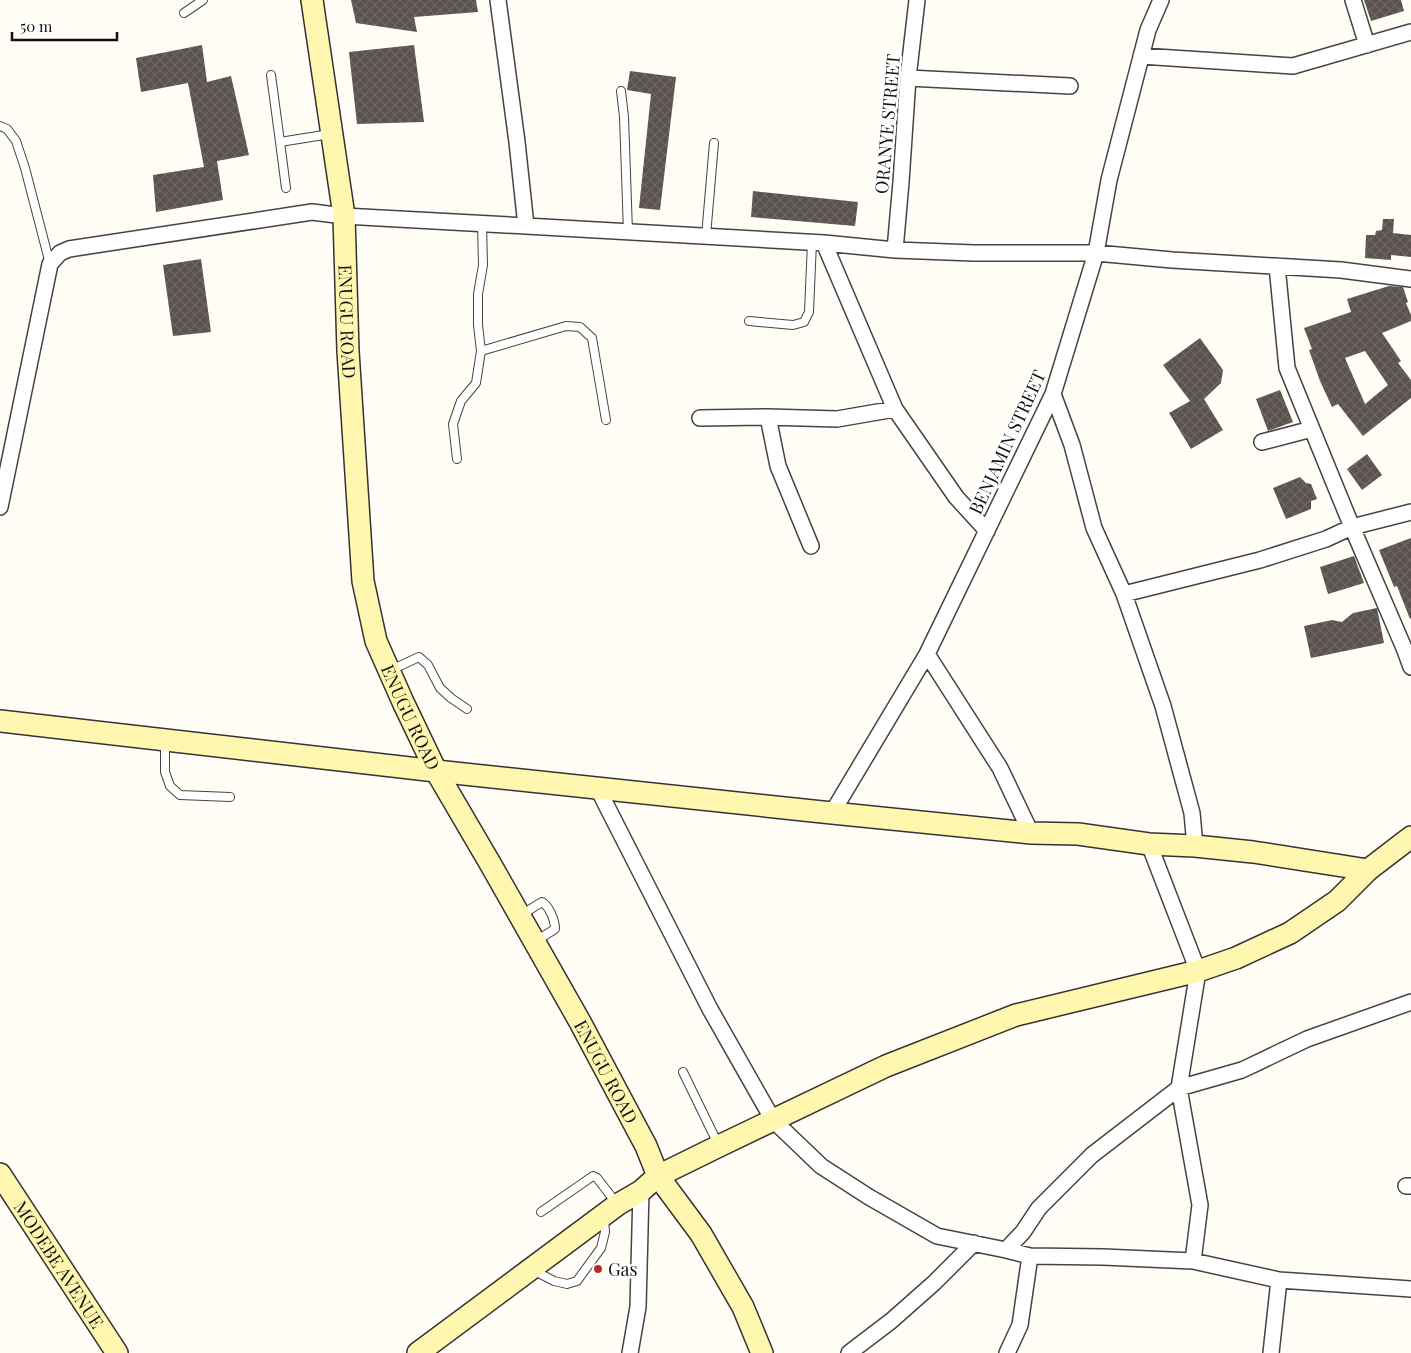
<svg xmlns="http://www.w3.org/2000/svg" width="1411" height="1353" font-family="'Playfair Display',serif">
<defs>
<pattern id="building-cross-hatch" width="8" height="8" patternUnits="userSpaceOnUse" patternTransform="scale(1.25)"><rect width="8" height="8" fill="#5a524d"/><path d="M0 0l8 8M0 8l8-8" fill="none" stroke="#6d6662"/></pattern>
</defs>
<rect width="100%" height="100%" fill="#fffdf5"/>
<path fill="url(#building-cross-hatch)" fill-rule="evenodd" d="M351,0H476L478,12L414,17L417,32L356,23Z
M1364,0H1401L1404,11L1371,21Z
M202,45L207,82L231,76L249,155L217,161L223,200L156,212L153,175L204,167L188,83L141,92L136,58Z
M414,45L424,122L357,124L349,52Z
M630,71L676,77L660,210L639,208L651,94L627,90Z
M753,191L858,202L855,226L751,217Z
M1383,219H1394L1393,233L1411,235V257L1391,255V260L1365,258L1366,235H1375L1376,231L1382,230Z
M201,259L211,332L173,336L163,265Z
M1389,286L1403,287L1408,302L1406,303L1411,315V321L1382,333L1401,361L1398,363L1411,380V398L1363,436L1338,404L1332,407L1320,381L1309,350L1312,349L1304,328L1351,312L1347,299ZM1365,351L1388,385L1365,404L1345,358Z
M1200,338L1223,370L1221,383L1204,399L1223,430L1191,449L1169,413L1190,401L1163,365Z
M1280,390L1293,422L1268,431L1256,399Z
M1367,454L1382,475L1362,490L1347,469Z
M1300,477L1306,483L1311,484L1317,499L1311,501V509L1286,519L1273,488Z
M1411,538V618L1410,619L1397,586L1394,587L1379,550Z
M1354,556L1364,583L1328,594L1320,567Z
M1377,608L1384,643L1311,658L1304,626L1332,620L1342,622L1353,613Z"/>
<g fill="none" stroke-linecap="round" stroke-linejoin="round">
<defs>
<path id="lane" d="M184,13L203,0
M271,75L280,142
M621,91L624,117L628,232
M0,126L7,129L16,141L25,168L50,264
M286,188L280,142L330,134
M706,236L714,143
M749,321L793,325L804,322L809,312L812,242
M481,351L566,326L580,327L592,338L606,420
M457,459L453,424L461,401L476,383L481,351L478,325V294L483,265L482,224
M391,670L419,657L428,665L440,688L451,698L467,709
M165,740V772L170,786L180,795L230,797
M521,915L542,902C549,906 555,920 555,929L536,941
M683,1072L718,1144
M541,1212L593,1176L597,1178L617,1204
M533,1270L554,1281L567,1284L577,1281L601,1248L605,1232L604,1219"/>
<path id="street" d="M498,0L517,142L526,226
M1353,0L1367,45
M1141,56L1293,66L1411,32
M908,78L1070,86
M824,243L895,409L956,497L987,531
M895,250L901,182L908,78L917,0
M1277,266L1287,368L1352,527L1404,648L1411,667
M1053,394L1072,445L1094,528L1124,594L1163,706L1192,813L1195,846
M768,417L778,466L811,546
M700,418L768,417L837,419L895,409
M1262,442L1312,429
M0,507L50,264L60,253L69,249L312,212L344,216L526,226L824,243L895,250L974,253H1096L1172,260L1341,270L1411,279
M1124,594L1260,560L1326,539L1352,527L1411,512
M927,654L1000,768L1031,833
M598,789L710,1009L773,1120L821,1166L869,1197L937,1236L1006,1250L1023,1232L1039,1208L1092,1155L1179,1088L1242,1070L1307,1039L1411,1002
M832,813L927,654L1053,394L1096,253L1109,180L1148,30L1161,0
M1149,844L1198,971L1179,1088L1200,1205L1193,1261
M1406,1186H1411
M1006,1250L1030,1256L1103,1257L1193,1261L1279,1280L1411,1289
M630,1353L638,1307L641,1191
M849,1353L891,1321L934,1283L974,1243
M1007,1353L1020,1325L1030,1256
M1271,1353L1279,1280"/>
<g id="secondary">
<path id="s1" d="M312,0L344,216L348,351L363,581L376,641L403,702L436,771L491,865L580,1022L646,1146L658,1176L701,1234L743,1307L762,1353"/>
<path d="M0,721L436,771L832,813L1031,833L1078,834L1149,844L1195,846L1253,852L1368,870"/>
<path id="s2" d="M0,1174L117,1353"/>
<path d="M418,1353L617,1205L641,1191L658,1176L719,1146L886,1066L1016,1015L1198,971L1236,958L1290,933L1337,901L1368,870L1411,837"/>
</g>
</defs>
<use href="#lane" stroke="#444" stroke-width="10"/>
<use href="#street" stroke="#444" stroke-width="18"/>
<use href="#secondary" stroke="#333" stroke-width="24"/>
<use href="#lane" stroke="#fff" stroke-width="8"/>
<use href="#street" stroke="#fff" stroke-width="15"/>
<use href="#secondary" stroke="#fff6b0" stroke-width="21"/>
</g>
<circle fill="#c4262e" stroke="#fff" stroke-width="2" cx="598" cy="1269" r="5"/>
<g text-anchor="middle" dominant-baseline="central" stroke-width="5" stroke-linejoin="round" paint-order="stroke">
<g font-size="18" fill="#111" stroke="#fff">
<text transform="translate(887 124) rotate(-85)">ORANYE STREET</text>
<text stroke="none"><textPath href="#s1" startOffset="324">ENUGU ROAD</textPath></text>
<text transform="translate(1007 442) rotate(-65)">BENJAMIN STREET</text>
<text stroke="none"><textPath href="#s1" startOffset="729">ENUGU ROAD</textPath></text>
<text stroke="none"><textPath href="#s1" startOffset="1134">ENUGU ROAD</textPath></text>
<text stroke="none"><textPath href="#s2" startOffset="108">MODEBE AVENUE</textPath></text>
</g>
<g font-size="18" fill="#111" stroke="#fff" text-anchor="start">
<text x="608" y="1269">Gas</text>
</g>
</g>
<path d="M12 32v8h105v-8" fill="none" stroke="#111111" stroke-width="2.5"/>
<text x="20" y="32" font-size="15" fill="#111111" stroke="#ffffff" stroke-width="4" paint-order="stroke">50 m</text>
</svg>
